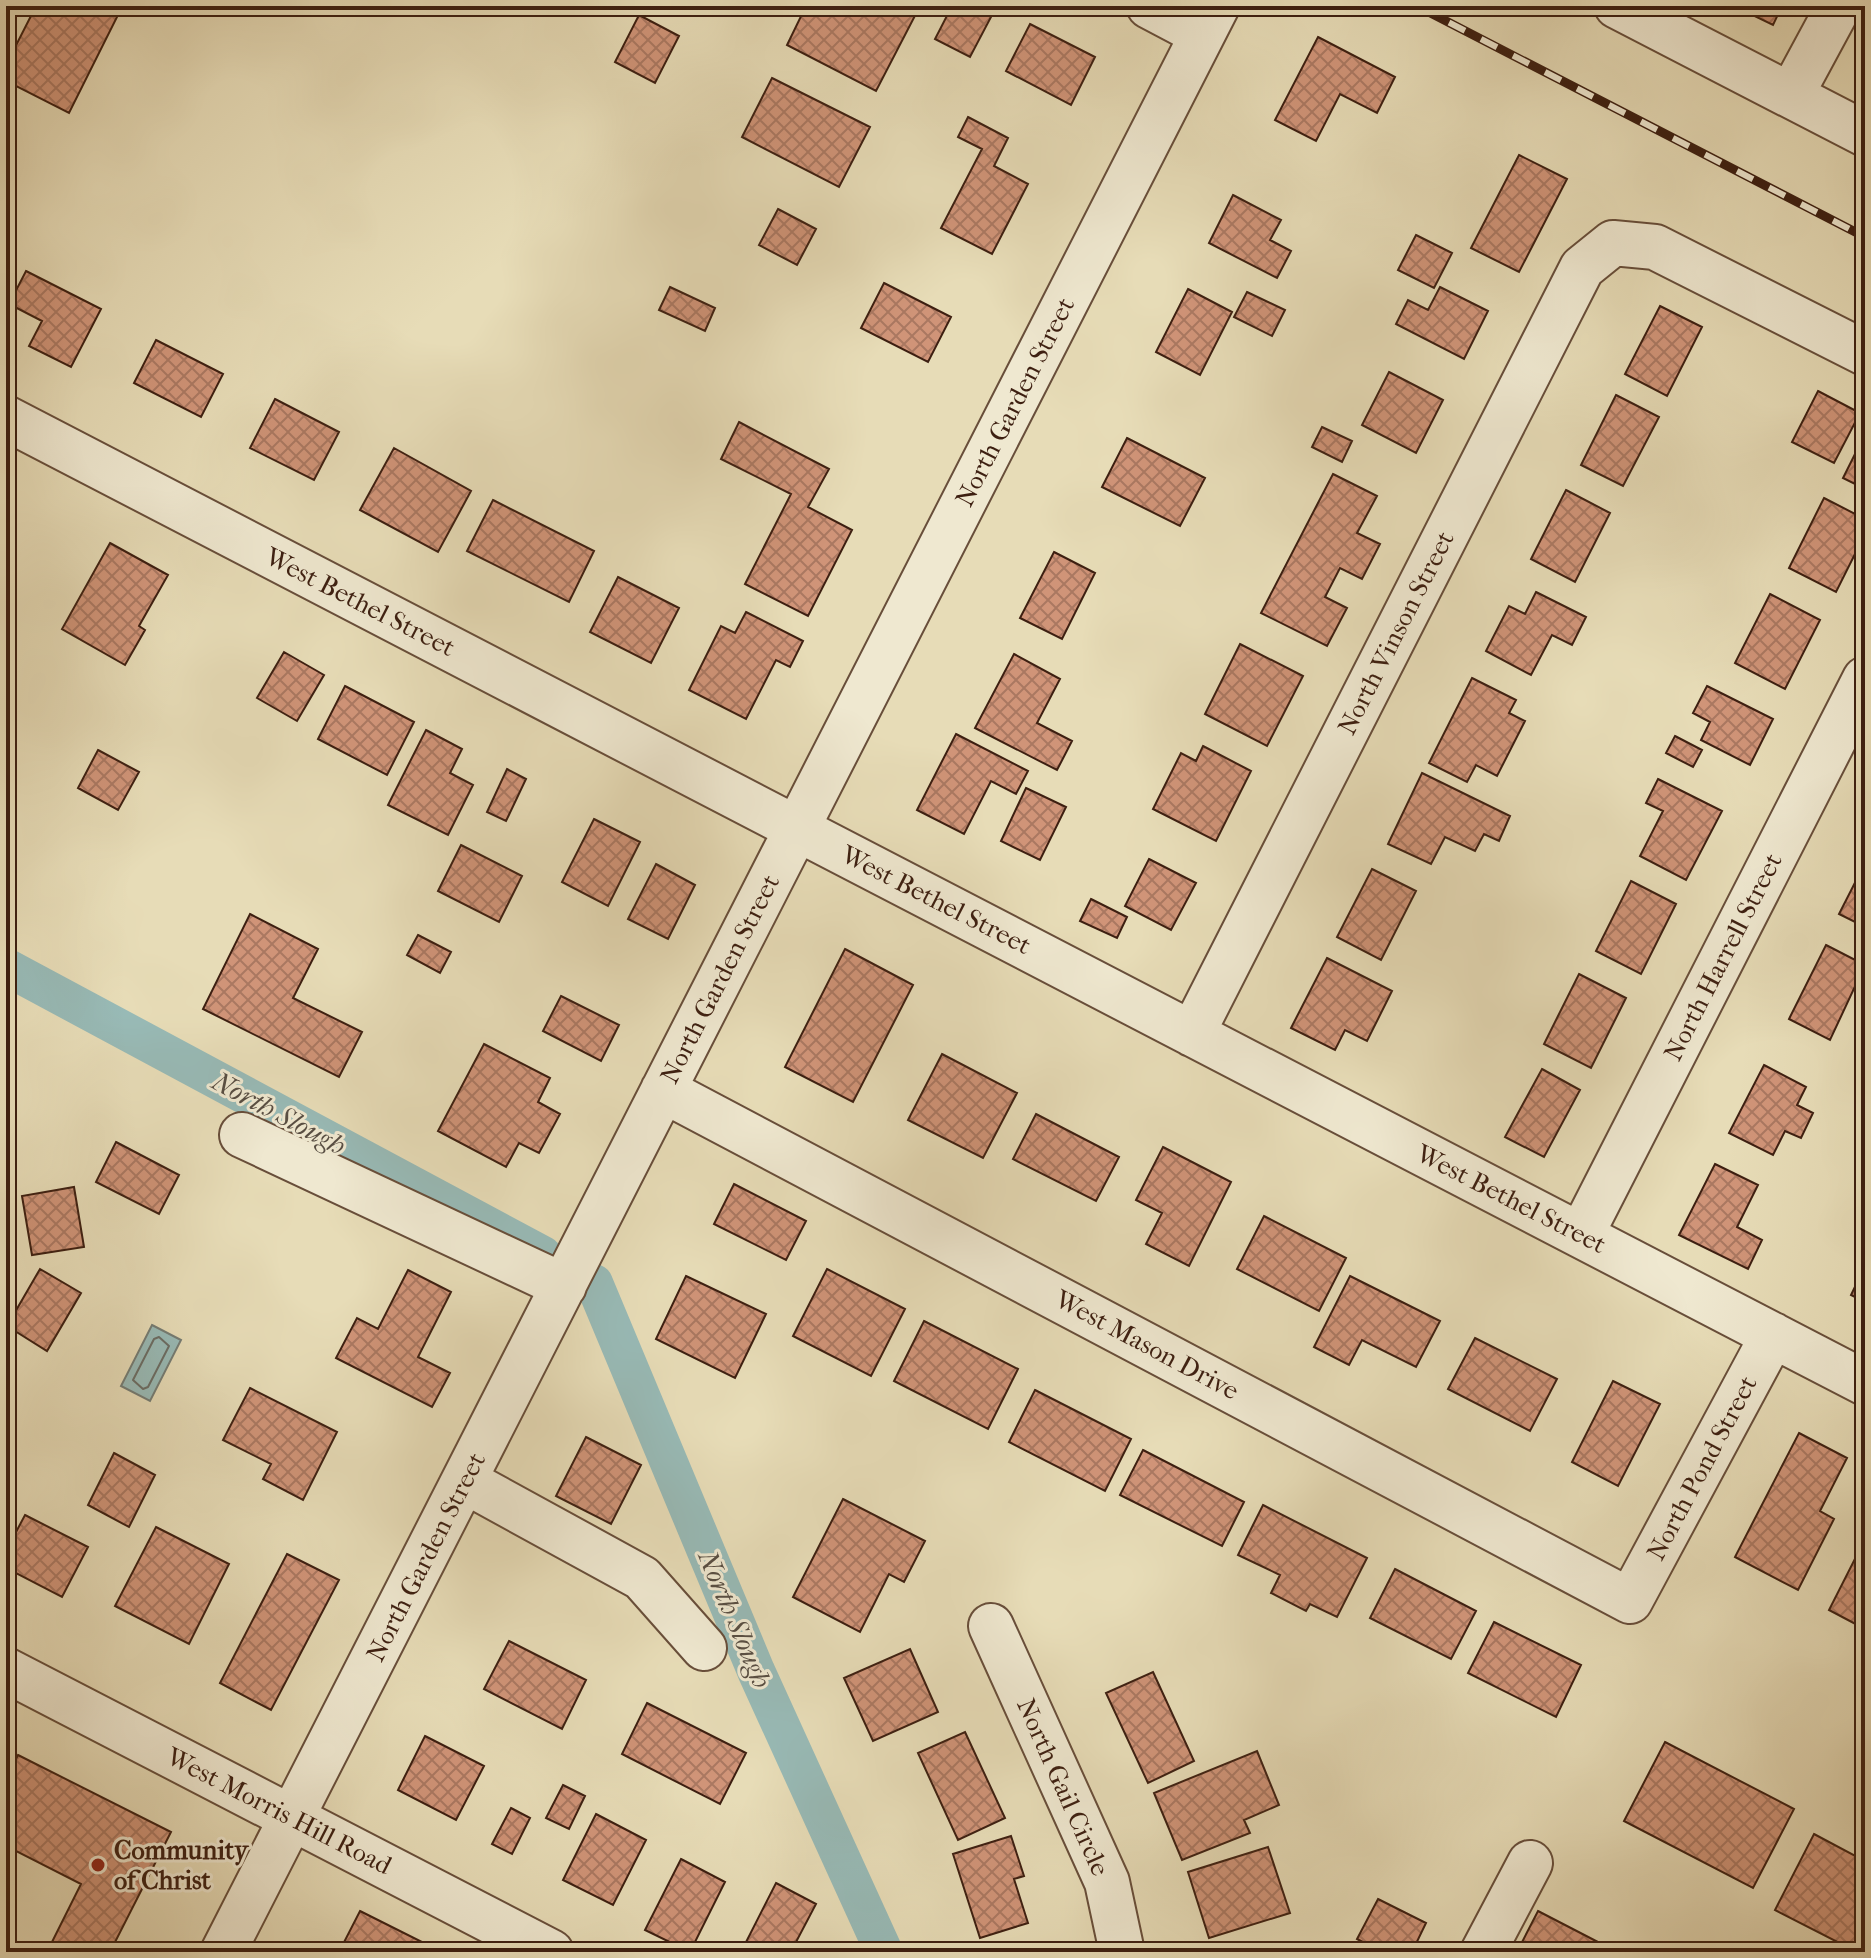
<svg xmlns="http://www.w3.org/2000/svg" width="1871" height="1958" font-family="'IM FELL French Canon',serif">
<defs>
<pattern id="building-cross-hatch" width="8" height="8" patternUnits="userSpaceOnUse" patternTransform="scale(2)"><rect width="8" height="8" fill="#d09478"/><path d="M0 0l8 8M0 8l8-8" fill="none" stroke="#aa7861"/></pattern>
</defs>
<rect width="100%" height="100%" fill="#e7dcb7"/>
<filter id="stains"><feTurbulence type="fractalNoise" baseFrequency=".0025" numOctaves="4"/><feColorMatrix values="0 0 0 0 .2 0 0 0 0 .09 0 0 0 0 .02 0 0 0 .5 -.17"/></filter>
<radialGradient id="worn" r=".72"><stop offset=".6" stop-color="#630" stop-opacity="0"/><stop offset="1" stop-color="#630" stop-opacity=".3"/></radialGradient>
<path fill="#98bab6" stroke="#747c74" stroke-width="2" d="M152,1325L181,1340L150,1401L121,1386Z"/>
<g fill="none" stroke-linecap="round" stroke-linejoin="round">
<path stroke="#6a6c64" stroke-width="2" d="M159,1337L169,1346L148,1387L143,1389L133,1380L154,1339Z"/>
<path stroke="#98bab6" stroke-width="38" d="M6,967L543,1255
M594,1283L756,1671L884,1952"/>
</g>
<path fill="url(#building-cross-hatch)" stroke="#3d1f11" stroke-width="2" d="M36,6H101L118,15L69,113L6,81V65Z
M806,6H844L857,13L861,6H920L876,91L787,45Z
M952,6H970L991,17L970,57L935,39Z
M1734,6H1782L1773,25Z
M639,15L679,36L655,83L615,62Z
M1030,24L1095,57L1071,105L1006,71Z
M1318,37L1395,77L1377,113L1340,94L1316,141L1275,120Z
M772,78L870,127L839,187L742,137Z
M968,117L1008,138L994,166L1028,184L992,254L941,228L982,149L958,137Z
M1519,155L1567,179L1519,272L1471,248Z
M1233,195L1281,220L1270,240L1291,251L1277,278L1209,243Z
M778,209L816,229L797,265L759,245Z
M1416,235L1452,253L1434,288L1398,270Z
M26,271L101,309L71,367L29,346L42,321L9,304Z
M884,283L951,317L928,362L861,328Z
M670,287L715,308L705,331L659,310Z
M1440,287L1488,311L1464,359L1396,324L1408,300L1428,310Z
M1188,289L1232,312L1200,375L1156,352Z
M1247,292L1285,310L1272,336L1234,317Z
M1660,306L1702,327L1667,396L1625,374Z
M156,340L223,374L201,417L134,383Z
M1389,372L1443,400L1416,453L1362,425Z
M1818,391L1860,413L1834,463L1792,442Z
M1616,395L1659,417L1623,486L1581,465Z
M275,399L339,432L314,480L250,448Z
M739,422L829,469L808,507L852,530L808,616L745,584L791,494L721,459Z
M1322,427L1352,441L1342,462L1312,447Z
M1865,434V489L1843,478Z
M1127,438L1205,478L1180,526L1102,487Z
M394,448L471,491L438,552L360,510Z
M1333,474L1377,496L1357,533L1380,544L1362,579L1340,568L1325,597L1347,608L1327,646L1261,613Z
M1566,490L1610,513L1575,582L1531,559Z
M1824,498L1865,519V534L1836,592L1789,568Z
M493,500L594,551L569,602L467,551Z
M110,543L168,575L139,626L145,630L125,665L62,629Z
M1054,552L1095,573L1062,639L1020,618Z
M618,577L679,608L651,663L590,632Z
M1536,592L1586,617L1572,645L1552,635L1531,675L1486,651L1509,606L1525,614Z
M1770,594L1820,620L1785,689L1735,663Z
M746,612L803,641L790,667L776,660L746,719L689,690L721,626L735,633Z
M1240,644L1303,676L1267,746L1205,714Z
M284,652L324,675L297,721L257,698Z
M1014,654L1060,679L1037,723L1072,741L1057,770L975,728Z
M1472,678L1516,700L1509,713L1525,721L1497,776L1476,765L1467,782L1429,763Z
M345,686L414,722L387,775L318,739Z
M1707,686L1773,719L1750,765L1701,740L1710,722L1693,713Z
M426,730L462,749L450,773L473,785L448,835L388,805Z
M956,734L1028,771L1016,794L991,781L964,834L917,810Z
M1675,736L1702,750L1693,767L1666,753Z
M1203,746L1251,771L1216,841L1153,809L1181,753L1196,761Z
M98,750L139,772L118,810L78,788Z
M507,769L526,779L506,821L487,812Z
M1422,773L1510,816L1499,841L1484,834L1475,851L1445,837L1431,864L1388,844Z
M1658,779L1722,811L1686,880L1640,856L1663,811L1646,803Z
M1026,788L1066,807L1040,860L1001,841Z
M594,819L640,842L608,906L562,882Z
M461,845L522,876L499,922L438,891Z
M1149,859L1196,883L1171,930L1125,906Z
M1865,863V927L1839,914Z
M656,864L695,885L668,939L628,919Z
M1372,869L1416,891L1381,960L1337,937Z
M1631,881L1676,904L1641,974L1596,951Z
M1091,899L1127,917L1117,938L1080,921Z
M250,914L318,949L293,998L362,1032L339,1077L203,1009Z
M418,935L451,952L440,973L407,955Z
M1826,945L1865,965L1830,1040L1789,1019Z
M845,949L913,985L853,1102L785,1067Z
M1327,958L1392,991L1367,1041L1345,1030L1335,1050L1291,1028Z
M1579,974L1626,998L1591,1068L1544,1044Z
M561,996L619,1025L601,1061L543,1031Z
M484,1044L550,1078L538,1102L560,1114L539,1153L519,1143L506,1167L438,1131Z
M942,1054L1017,1093L983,1158L908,1120Z
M1764,1065L1806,1087L1797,1105L1813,1113L1801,1138L1785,1131L1773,1155L1729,1133Z
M1542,1069L1580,1090L1544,1157L1505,1137Z
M1036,1114L1119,1157L1096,1201L1013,1159Z
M116,1142L179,1175L159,1214L96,1182Z
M1163,1147L1231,1182L1189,1266L1146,1244L1162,1213L1136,1200Z
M1715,1164L1758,1185L1737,1227L1762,1240L1748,1269L1679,1235Z
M734,1184L806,1221L786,1260L714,1224Z
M74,1187L84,1247L32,1255L22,1196Z
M1264,1216L1346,1258L1319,1311L1237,1269Z
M1865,1266V1302L1851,1295Z
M40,1269L81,1293L47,1351L7,1326Z
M827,1269L905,1309L871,1376L793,1336Z
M408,1270L451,1292L418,1357L450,1373L432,1407L336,1358L357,1318L378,1329Z
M686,1276L766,1314L735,1378L656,1339Z
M1350,1276L1440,1321L1416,1367L1362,1340L1349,1365L1314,1347Z
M924,1321L1018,1369L988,1429L894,1381Z
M1475,1338L1557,1379L1530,1431L1448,1389Z
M1613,1381L1660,1404L1618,1486L1572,1462Z
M250,1388L337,1432L303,1500L263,1479L271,1464L223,1440Z
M1035,1390L1131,1439L1105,1491L1009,1442Z
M1799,1433L1847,1458L1820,1511L1834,1519L1798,1590L1735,1557Z
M586,1437L641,1465L611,1524L556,1496Z
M1143,1450L1244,1502L1222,1546L1120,1495Z
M114,1453L155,1475L129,1527L88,1505Z
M843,1499L925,1541L904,1582L889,1574L860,1632L793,1597Z
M1263,1505L1367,1558L1337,1617L1310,1604L1306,1611L1271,1593L1280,1575L1238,1555Z
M25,1515L88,1547L62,1597L6,1568V1551Z
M156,1527L229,1564L189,1644L115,1606Z
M1862,1545L1865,1546V1629L1829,1610Z
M287,1554L339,1580L271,1710L220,1683Z
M1395,1569L1476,1611L1451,1659L1370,1618Z
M1494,1622L1581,1665L1556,1717L1468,1673Z
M509,1641L586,1680L562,1729L484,1689Z
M910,1649L938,1712L873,1741L844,1678Z
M1153,1672L1194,1761L1148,1783L1106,1693Z
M647,1703L746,1753L720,1804L622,1754Z
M965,1732L1005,1818L958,1840L918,1753Z
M425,1736L484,1766L456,1820L398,1790Z
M1665,1742L1794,1809L1753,1888L1624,1821Z
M1257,1751L1279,1805L1244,1820L1250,1833L1182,1860L1154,1793Z
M18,1755L171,1832L110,1952H47L81,1884L6,1846V1778Z
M563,1785L585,1796L569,1829L546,1818Z
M511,1808L530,1818L512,1854L492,1844Z
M596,1814L646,1840L613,1905L563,1880Z
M1814,1834L1865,1861V1952H1857L1775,1910Z
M1011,1836L1024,1876L1014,1879L1028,1923L980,1938L953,1854Z
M1268,1847L1290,1913L1209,1938L1188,1872Z
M681,1859L725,1882L690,1952L645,1930Z
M776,1883L816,1904L796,1942L816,1952H741Z
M1378,1899L1426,1923L1412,1952H1382L1357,1939Z
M360,1911L436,1949L435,1952H339Z
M1538,1911L1598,1942L1593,1952H1527L1519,1948Z"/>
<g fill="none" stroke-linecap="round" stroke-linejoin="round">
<defs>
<path id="minor" d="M1149,6L1202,34
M1617,6L1865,134
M1791,95L1839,6
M6,418L1865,1383
M1192,1034L1582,268L1613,243L1655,247L1865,353
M663,1090L1630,1601L1773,1335
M242,1135L564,1286
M1581,1235L1865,679
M465,1481L642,1578L704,1648
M991,1626L1107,1882L1122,1952
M6,1670L551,1952
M223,1952L1217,6
M1483,1952L1530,1863"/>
</defs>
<use href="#minor" stroke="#684e3a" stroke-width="48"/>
<use href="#minor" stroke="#efe8d0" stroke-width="44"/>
<defs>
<path id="rail" d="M1417,6L1865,237"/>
</defs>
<use href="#rail" stroke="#3d1f11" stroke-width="9"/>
<use href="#rail" stroke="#efe8d0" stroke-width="6" stroke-dasharray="18" stroke-linecap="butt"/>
</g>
<circle fill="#8f2418" stroke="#efe8d0" stroke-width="3" cx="98" cy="1865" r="8"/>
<g text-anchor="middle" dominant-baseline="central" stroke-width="6" stroke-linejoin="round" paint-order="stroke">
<g font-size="26" fill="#3d1f11" stroke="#efe8d0">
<text transform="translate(1015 402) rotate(-63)">North Garden Street</text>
<text transform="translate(360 602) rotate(27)">West Bethel Street</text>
<text transform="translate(1396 633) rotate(-63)">North Vinson Street</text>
<text transform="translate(936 900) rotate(27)">West Bethel Street</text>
<text transform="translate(1723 957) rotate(-63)">North Harrell Street</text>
<text transform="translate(720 979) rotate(-63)">North Garden Street</text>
<text transform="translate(1511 1199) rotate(27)">West Bethel Street</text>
<text transform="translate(1147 1345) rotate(28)">West Mason Drive</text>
<text transform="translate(1702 1468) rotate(-62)">North Pond Street</text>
<text transform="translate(426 1557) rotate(-63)">North Garden Street</text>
<text transform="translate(1063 1787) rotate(66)">North Gail Circle</text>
<text transform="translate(279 1811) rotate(27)">West Morris Hill Road</text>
</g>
<g font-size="26" font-weight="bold" fill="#3d1f11" stroke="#efe8d0" text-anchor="start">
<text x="114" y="1850">Community<tspan x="114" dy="30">of Christ</tspan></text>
</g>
<g font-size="28" font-style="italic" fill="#584e43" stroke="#efe8d0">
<text transform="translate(279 1113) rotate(28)">North Slough</text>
<text transform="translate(735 1619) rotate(67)">North Slough</text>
</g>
</g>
<rect width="1871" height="1958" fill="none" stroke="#e7dcb7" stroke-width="32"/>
<rect x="8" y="8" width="1855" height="1942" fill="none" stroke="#3d1f11" stroke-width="4"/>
<rect x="16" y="16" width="1839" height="1926" fill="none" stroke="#3d1f11" stroke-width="2"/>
<rect width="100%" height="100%" filter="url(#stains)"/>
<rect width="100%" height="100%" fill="url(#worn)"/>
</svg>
